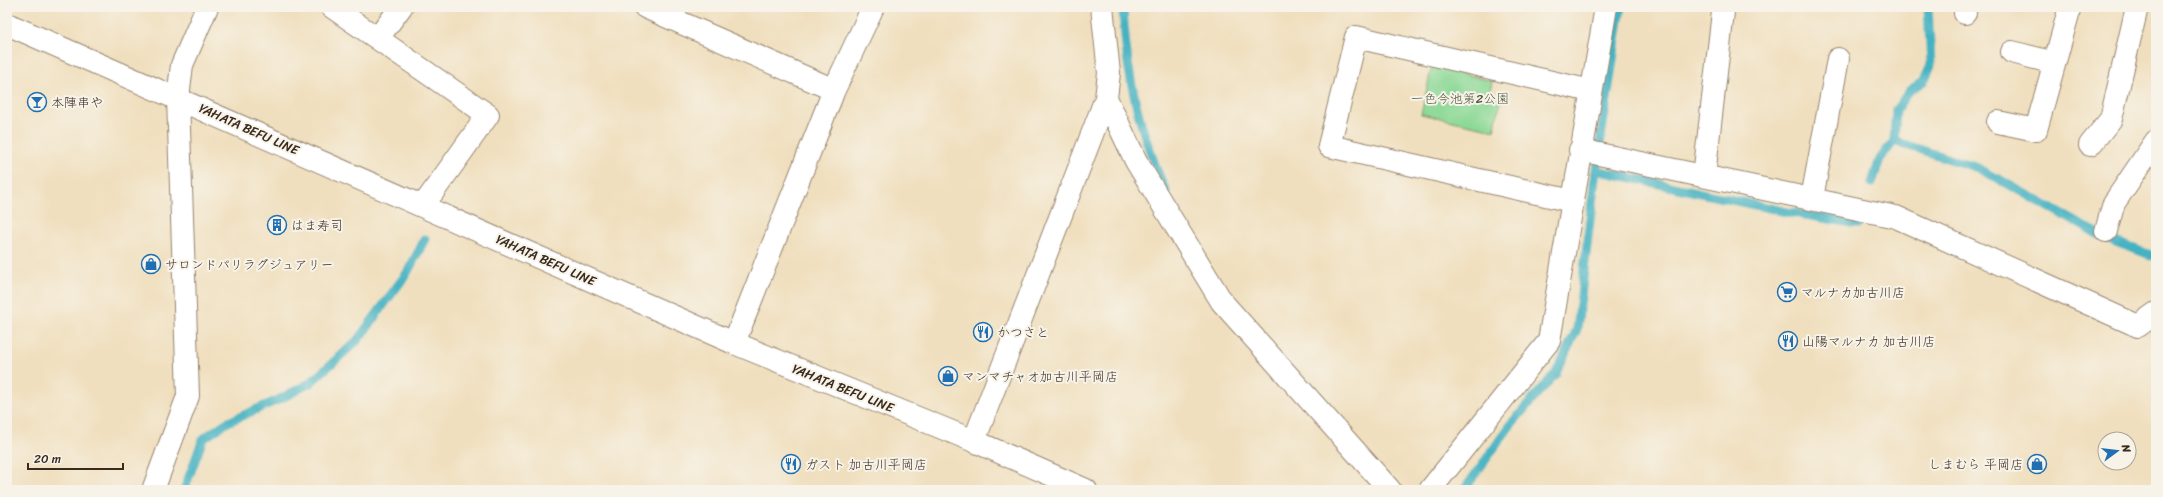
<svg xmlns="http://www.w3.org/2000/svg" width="2163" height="497" font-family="Sriracha,'Klee One',sans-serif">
<rect width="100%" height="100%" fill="#f7f3e8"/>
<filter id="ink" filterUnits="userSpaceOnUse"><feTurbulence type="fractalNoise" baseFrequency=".025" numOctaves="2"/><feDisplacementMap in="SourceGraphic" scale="8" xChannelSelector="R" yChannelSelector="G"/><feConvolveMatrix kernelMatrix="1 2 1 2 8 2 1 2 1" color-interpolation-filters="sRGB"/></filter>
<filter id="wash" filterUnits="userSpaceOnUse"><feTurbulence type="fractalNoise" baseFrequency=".012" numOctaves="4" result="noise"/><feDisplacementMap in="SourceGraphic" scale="16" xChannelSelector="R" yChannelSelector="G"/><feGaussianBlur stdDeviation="0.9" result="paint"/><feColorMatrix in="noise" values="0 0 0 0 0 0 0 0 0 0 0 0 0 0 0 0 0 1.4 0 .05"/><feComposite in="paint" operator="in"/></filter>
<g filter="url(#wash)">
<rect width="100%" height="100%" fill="#f0dfbe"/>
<path fill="#8dd997" stroke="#64825a" d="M1432,66L1492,81L1490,94L1502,97L1494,130L1421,114Z"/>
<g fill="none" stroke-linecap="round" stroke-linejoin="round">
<path stroke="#45b2c2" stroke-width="9" d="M1123,7C1125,57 1133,104 1150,151C1155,164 1159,178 1166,191
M1894,141L1978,168L2105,238L2156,257
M1596,170L1787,212L1859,224
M1872,183L1880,159L1894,141L1896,110L1910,90L1924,81L1931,65L1928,7
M184,490L203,439L226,423L280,399L310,383L357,341L407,273L425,239
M1464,490L1512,423L1556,373L1577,329L1596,170L1621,7"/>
</g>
</g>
<g filter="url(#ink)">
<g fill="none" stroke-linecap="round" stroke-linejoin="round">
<defs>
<path id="street" d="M332,7L488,115L423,206
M645,7L834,90
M1965,13V7
M378,38L401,7
M2012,52L2054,63
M178,98L182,65L207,7
M1106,98L1136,161L1222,302L1390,490
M1998,122L2036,130L2070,7
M2090,145L2111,119L2137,7
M1580,150L1896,217L2138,326L2156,313
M1704,176L1723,12
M1812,198L1838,59
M1572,201L1329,146L1356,37L1591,91
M2106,231L2114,203L2156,141
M734,343L834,90L873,7
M974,441L1106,98L1109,73L1102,7
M1430,490L1549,341L1606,7"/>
<path id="secondary" d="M7,24L734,343L974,441L1086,490
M153,490L188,396L178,98"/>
</defs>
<use href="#street" stroke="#96846e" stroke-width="24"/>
<use href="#secondary" stroke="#96846e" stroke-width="24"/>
<use href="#street" stroke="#fff" stroke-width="22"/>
<use href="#secondary" stroke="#fff" stroke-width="22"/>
</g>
</g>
<defs>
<symbol id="bar-ring" viewBox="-11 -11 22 22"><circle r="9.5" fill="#f7f3e8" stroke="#1f6fb2" stroke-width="1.5"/><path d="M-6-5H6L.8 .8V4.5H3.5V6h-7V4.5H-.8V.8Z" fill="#1f6fb2"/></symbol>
<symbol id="building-ring" viewBox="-11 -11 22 22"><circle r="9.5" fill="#f7f3e8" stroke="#1f6fb2" stroke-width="1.5"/><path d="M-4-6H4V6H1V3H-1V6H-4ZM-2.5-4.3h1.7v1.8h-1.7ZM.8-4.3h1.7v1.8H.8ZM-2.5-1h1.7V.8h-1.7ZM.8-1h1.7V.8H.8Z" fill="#1f6fb2"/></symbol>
<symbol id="shop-ring" viewBox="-11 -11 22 22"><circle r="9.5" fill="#f7f3e8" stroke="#1f6fb2" stroke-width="1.5"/><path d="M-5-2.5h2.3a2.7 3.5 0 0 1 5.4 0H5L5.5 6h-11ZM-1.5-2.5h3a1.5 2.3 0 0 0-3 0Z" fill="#1f6fb2"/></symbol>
<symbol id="supermarket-ring" viewBox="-11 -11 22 22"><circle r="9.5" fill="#f7f3e8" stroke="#1f6fb2" stroke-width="1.5"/><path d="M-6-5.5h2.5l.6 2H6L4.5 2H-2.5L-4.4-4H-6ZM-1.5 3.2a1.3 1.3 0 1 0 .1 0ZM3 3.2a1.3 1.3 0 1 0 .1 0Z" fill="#1f6fb2"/></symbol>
<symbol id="restaurant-ring" viewBox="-11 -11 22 22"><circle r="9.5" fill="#f7f3e8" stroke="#1f6fb2" stroke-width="1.5"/><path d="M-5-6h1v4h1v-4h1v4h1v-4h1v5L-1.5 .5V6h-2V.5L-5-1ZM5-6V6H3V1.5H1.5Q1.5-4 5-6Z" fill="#1f6fb2"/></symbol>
</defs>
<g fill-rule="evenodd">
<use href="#bar-ring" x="26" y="91" width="22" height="22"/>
<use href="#building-ring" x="266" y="214" width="22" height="22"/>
<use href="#shop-ring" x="140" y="253" width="22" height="22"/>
<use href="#supermarket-ring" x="1776" y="281" width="22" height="22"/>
<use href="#restaurant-ring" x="972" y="321" width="22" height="22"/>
<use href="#restaurant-ring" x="1777" y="330" width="22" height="22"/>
<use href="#shop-ring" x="937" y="365" width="22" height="22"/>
<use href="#restaurant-ring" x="780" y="453" width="22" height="22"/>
<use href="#shop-ring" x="2026" y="453" width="22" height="22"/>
</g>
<g text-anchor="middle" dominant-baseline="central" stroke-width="4" stroke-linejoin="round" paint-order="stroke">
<g font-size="13" fill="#50563c" stroke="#f7f3e8">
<text x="1460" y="98">一色今池第2公園</text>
</g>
<g font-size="13" fill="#3b2a1e" stroke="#f7f3e8" text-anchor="start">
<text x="51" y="102">本陣串や</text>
<text x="291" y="225">はま寿司</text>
<text x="165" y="264">サロンドパリラグジュアリー</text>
<text x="1801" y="292">マルナカ加古川店</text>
<text x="997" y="332">かつさと</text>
<text x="1802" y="341">山陽マルナカ 加古川店</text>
<text x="962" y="376">マンマチャオ加古川平岡店</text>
<text x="805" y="464">ガスト 加古川平岡店</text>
<text x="2023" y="464" text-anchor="end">しまむら 平岡店</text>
</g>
<g font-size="13" fill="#3b2a1e" stroke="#f7f3e8">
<text transform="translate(249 129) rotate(24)">YAHATA BEFU LINE</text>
<text transform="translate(546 260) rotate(24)">YAHATA BEFU LINE</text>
<text transform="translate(843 388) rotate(22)">YAHATA BEFU LINE</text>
</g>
</g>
<rect width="2163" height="497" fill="none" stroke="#f7f3e8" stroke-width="24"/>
<g transform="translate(2117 451) rotate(75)"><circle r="19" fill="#f7f3e8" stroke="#aca397"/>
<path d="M0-3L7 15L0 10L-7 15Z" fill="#1f6fb2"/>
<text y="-6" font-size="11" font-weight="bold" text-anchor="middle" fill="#3b2a1e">N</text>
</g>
<path d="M28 463v6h95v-6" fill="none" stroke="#3b2a1e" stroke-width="2"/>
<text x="34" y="463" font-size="12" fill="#3b2a1e" stroke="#f7f3e8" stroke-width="3" paint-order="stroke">20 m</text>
</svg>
